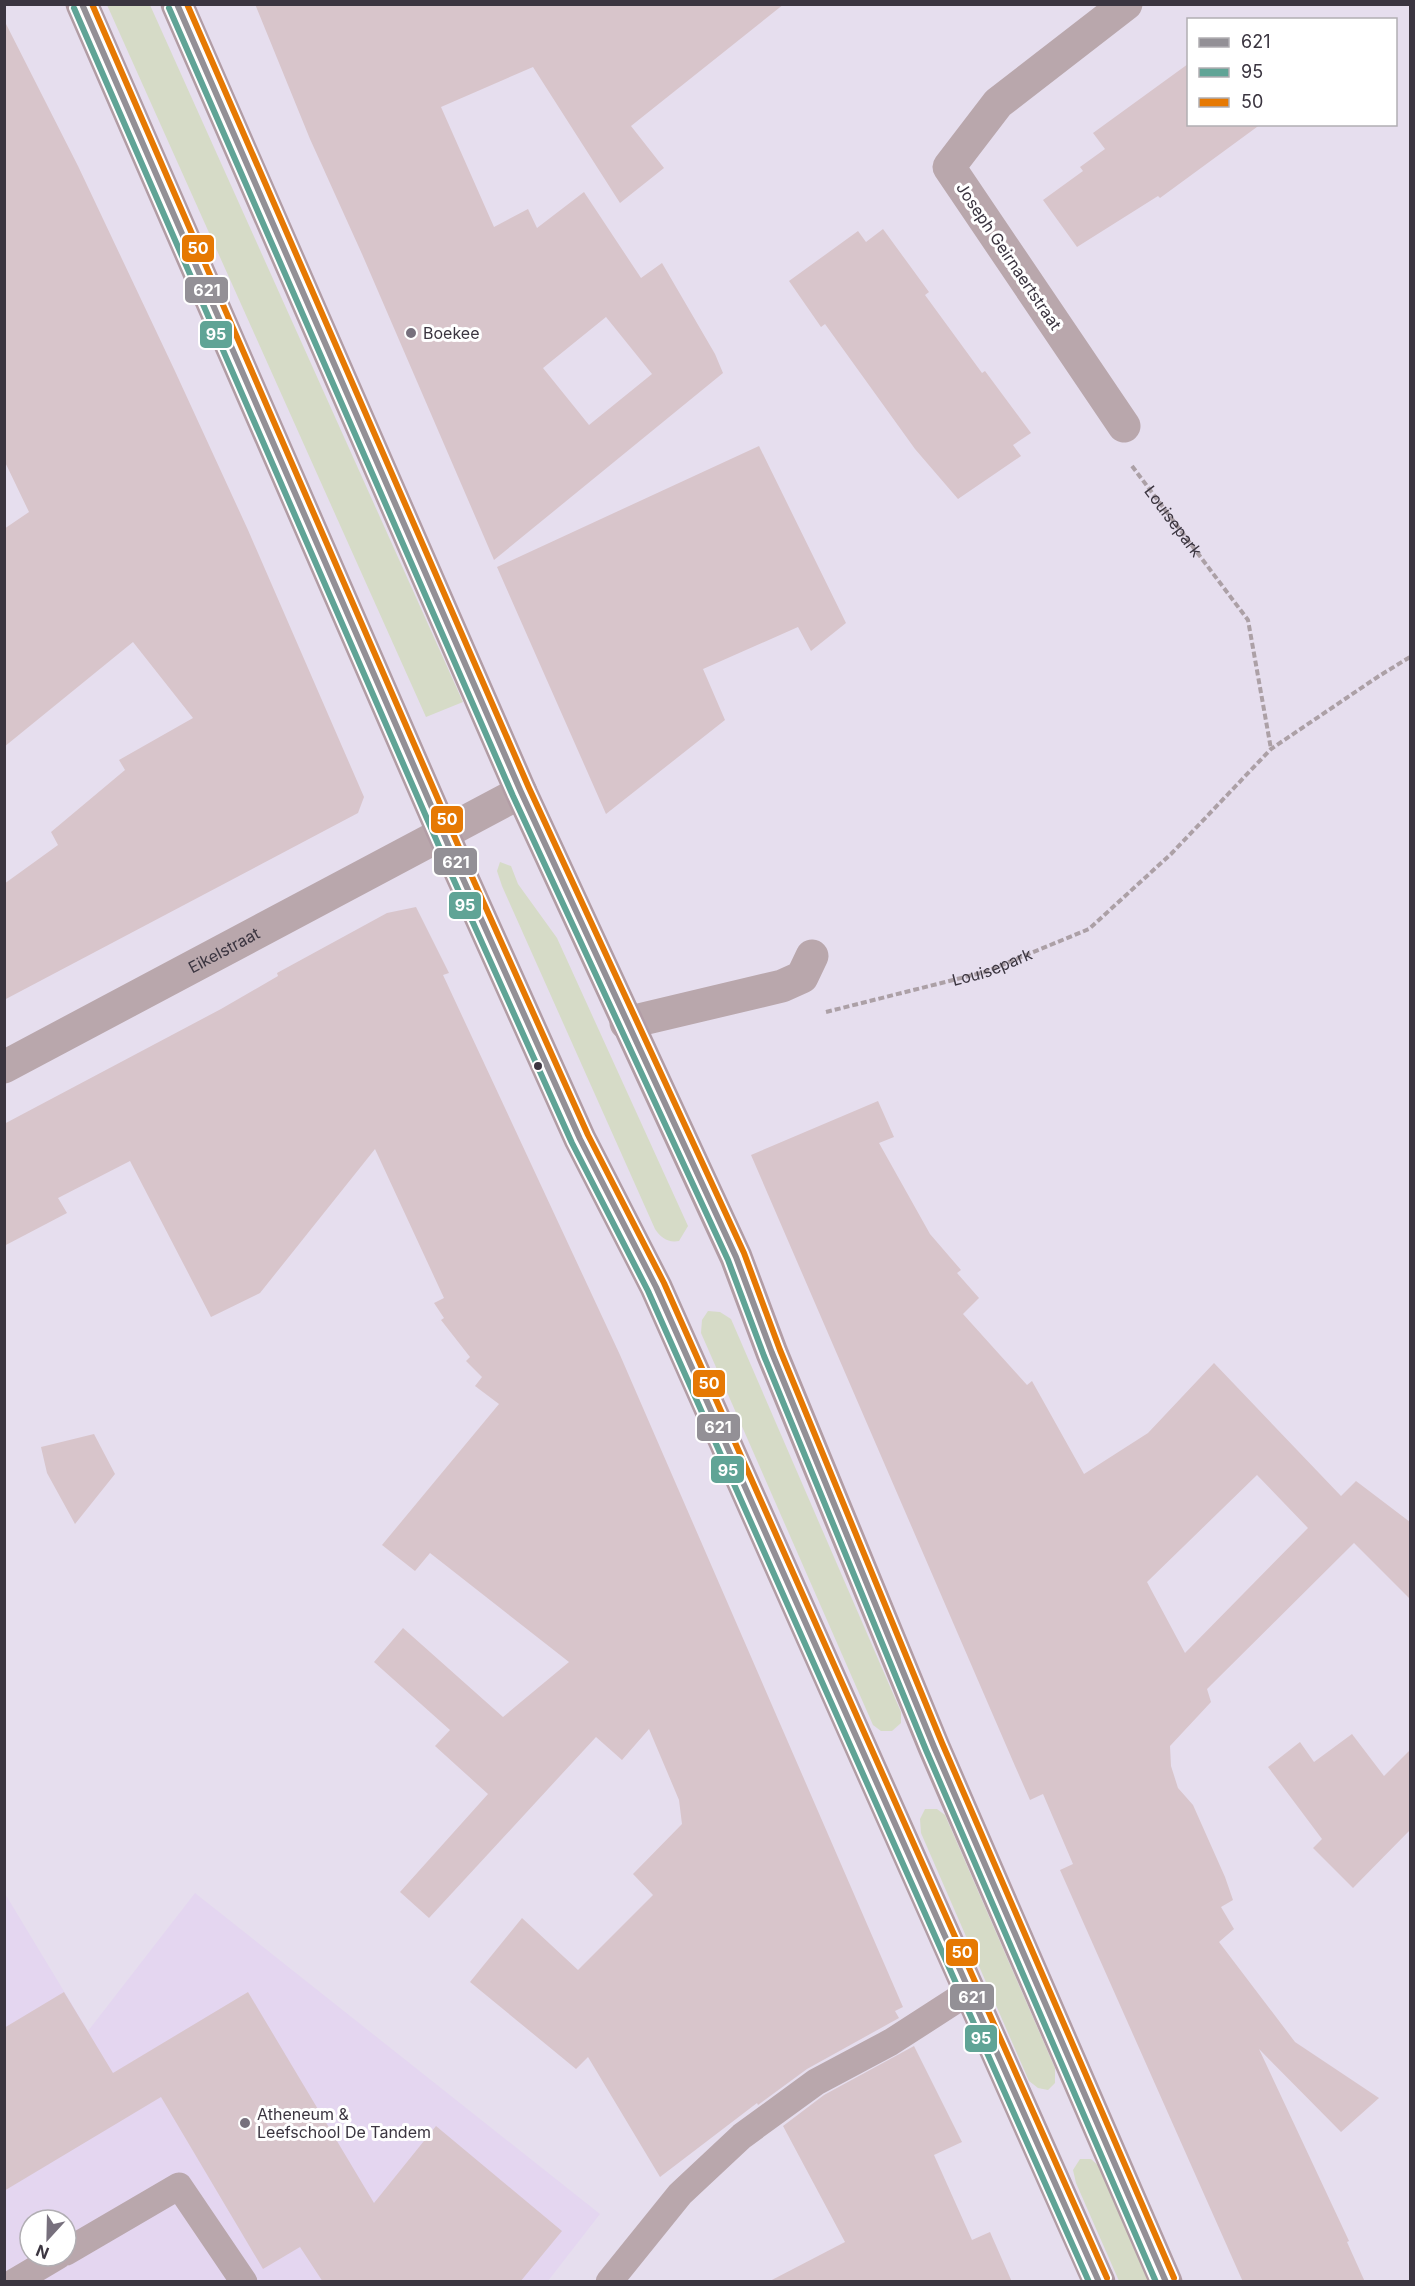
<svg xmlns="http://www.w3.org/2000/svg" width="1415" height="2286" font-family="Inter,sans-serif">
<rect width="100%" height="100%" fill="#e6deee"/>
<path fill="#e4d6f0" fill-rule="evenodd" d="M4,1892L88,2031L195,1893L600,2214L548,2281H5ZM30,2220H66V2256H30Z"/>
<path fill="#d6dbc7" d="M107,5H150L463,702L426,717Z
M500,862L511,866L518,884L557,938L688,1226L679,1241C668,1243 661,1238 655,1229L502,886L497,871Z
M708,1311L720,1312L731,1319L901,1712V1723L892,1731H881L873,1725L701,1333L702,1320Z
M925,1809H937L945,1815L1055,2068V2083L1048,2090L1038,2088L1029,2081L921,1833L920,1819Z
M1080,2159H1091L1101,2168L1149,2281H1119L1076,2183L1073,2170Z"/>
<path fill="#d8c5cb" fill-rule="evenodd" d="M255,4H784L631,126L664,168L620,203L533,67L441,107L494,227L528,209L537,228L584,192L641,278L662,263L715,354L723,373L494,560L362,254L310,139ZM606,317L652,374L589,425L543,368Z
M4,20L78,166L174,369L248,530L364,797L358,813L4,1000V884L58,845L51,832L125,770L119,760L193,718L133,642L4,747V529L29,512L4,460Z
M1188,64V124H1261L1160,198L1158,196L1077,247L1043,200L1083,171L1080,167L1105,149L1093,133Z
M883,229L929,292L925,295L982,373L985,371L1031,433L1013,445L1021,456L958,499L915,449L825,324L821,327L789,281L858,231L866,242Z
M759,446L846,623L811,651L798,627L703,669L725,720L606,814L497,567Z
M416,907L449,973L443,975L620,1355L903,2007L895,2011L899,2018L807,2069L758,2105L757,2103L660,2177L588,2057L576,2069L470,1982L522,1918L578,1970L653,1895L633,1874L682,1824L679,1800L649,1729L622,1760L596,1737L429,1918L400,1892L488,1794L435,1746L450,1730L374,1662L403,1628L503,1717L569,1662L430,1553L415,1571L382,1545L499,1404L475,1386L482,1377L466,1361L470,1357L441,1320L444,1318L434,1303L444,1298L375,1149L260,1293L211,1317L130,1161L58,1198L67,1213L4,1246V1124L221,1009L278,976L277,973L387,913Z
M878,1101L894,1137L879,1143L930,1234L961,1270L957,1273L979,1298L963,1314L1027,1385L1032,1381L1084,1474L1148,1433L1214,1363L1341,1496L1356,1481L1410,1522V1599L1354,1543L1207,1689L1211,1702L1170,1746L1171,1766L1178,1788L1193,1805L1225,1877L1233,1900L1221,1907L1234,1929L1219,1942L1295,2042L1379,2098L1341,2132L1259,2049L1349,2241L1347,2242L1365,2282H1243L1060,1870L1073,1864L1043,1794L1030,1800L1015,1766L751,1155ZM1257,1475L1308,1528L1185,1653L1147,1582Z
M94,1434L115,1474L75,1524L47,1473L41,1447Z
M1352,1734L1384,1776L1410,1750V1830L1353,1888L1313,1848L1322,1839L1268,1767L1300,1742L1314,1762Z
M64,1992L113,2073L248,1992L374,2203L436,2126L562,2231L520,2282H323L300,2247L263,2269L161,2097L4,2191V2028Z
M914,2046L962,2142L934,2155L972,2240L990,2232L1012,2282H768L845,2242L783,2126L824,2095Z"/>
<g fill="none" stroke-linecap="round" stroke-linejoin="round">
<g stroke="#aca0a6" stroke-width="4" stroke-dasharray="6 3" stroke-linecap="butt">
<path id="s1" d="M1132,466L1248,620L1271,749"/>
<path id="s2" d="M826,1012L985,972L1089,929L1171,854L1271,749L1379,676L1410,657"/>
</g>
<path stroke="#b9a7ac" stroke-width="27" d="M66,2252L179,2186L244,2282
M14,2282L58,2256
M609,2282L680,2194L742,2136L816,2082L891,2042L970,1991"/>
<g stroke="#b9a7ac" stroke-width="33">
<path d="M1124,426L949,167L998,103L1126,4"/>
<path d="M626,1023L782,986L802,977L812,956"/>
<path id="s3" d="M4,1067L521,792"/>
</g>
<path stroke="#b29da5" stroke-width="33" d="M82,4L460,872L580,1139L656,1287L1099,2282
M177,4L521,792L736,1257L772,1353L934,1747L1166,2282"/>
<defs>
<path id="bus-1" d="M82,4L460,872L580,1139L656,1287L1099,2282
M177,4L521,792L736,1257L772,1353L934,1747L1166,2282"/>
<path id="bus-2" d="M74,8L452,876L572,1143L648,1291L1089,2282
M169,8L513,796L728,1260L764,1356L926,1750L1156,2282"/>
<path id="bus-3" d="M92,4L468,868L588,1135L664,1283L1107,2278
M187,4L529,788L744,1253L780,1350L942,1743L1174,2278"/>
</defs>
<use href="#bus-1" stroke="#fff" stroke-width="10"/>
<use href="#bus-2" stroke="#fff" stroke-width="10"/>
<use href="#bus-3" stroke="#fff" stroke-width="10"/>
<use href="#bus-1" stroke="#939096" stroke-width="6"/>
<use href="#bus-2" stroke="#60a496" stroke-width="6"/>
<use href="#bus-3" stroke="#e67903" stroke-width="6"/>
</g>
<g fill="#77707d" stroke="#fff" stroke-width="2">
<circle cx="411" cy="333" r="6"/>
<circle cx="245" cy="2123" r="6"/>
</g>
<circle fill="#3b3540" stroke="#fff" stroke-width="2" cx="538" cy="1066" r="5"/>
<g text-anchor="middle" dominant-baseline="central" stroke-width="6" stroke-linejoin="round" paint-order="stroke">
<g font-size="16" fill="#3b3540" stroke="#fff">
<text transform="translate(1009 256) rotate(56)">Joseph Geirnaertstraat</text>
<text stroke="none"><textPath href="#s1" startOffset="69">Louisepark</textPath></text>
<text stroke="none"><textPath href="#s3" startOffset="249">Eikelstraat</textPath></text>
<text stroke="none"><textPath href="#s2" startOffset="172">Louisepark</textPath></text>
</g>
<g font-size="16" fill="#3b3540" stroke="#fff" text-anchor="start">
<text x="423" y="333">Boekee</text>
<text x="257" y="2114">Atheneum &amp;<tspan x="257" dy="18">Leefschool De Tandem</tspan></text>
</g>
</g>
<g stroke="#fff" stroke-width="2">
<rect x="181" y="234" width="34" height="29" rx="6" fill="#e67903"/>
<rect x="184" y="276" width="45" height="28" rx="6" fill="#939096"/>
<rect x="199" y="320" width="34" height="29" rx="6" fill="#60a496"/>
<rect x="430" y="805" width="34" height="29" rx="6" fill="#e67903"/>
<rect x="433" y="847" width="45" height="29" rx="6" fill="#939096"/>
<rect x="448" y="891" width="34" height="29" rx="6" fill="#60a496"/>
<rect x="692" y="1369" width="34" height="29" rx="6" fill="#e67903"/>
<rect x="696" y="1413" width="45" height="29" rx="6" fill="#939096"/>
<rect x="710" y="1455" width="35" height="29" rx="6" fill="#60a496"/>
<rect x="945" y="1938" width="34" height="29" rx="6" fill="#e67903"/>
<rect x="949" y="1983" width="46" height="28" rx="6" fill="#939096"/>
<rect x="964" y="2024" width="34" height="29" rx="6" fill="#60a496"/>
</g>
<g font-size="16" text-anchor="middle" font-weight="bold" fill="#fff">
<text x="198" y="254">50</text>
<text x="207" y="296">621</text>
<text x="216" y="340">95</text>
<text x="447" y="825">50</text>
<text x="456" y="868">621</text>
<text x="465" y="911">95</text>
<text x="709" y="1389">50</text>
<text x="718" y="1433">621</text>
<text x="728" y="1476">95</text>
<text x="962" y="1958">50</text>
<text x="972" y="2003">621</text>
<text x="981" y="2044">95</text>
</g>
<rect width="1415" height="2286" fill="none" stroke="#3b3540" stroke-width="12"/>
<rect x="1187" y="18" width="210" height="108" fill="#ffffff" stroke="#b1aeb3" stroke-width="1.5"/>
<rect x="1199" y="38" width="30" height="9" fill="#939096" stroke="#b1aeb3" stroke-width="1.5"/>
<text x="1241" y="48" font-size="18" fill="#3b3540">621</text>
<rect x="1199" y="68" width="30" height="9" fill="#60a496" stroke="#b1aeb3" stroke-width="1.5"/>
<text x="1241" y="78" font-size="18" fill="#3b3540">95</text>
<rect x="1199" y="98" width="30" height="9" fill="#e67903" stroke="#b1aeb3" stroke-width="1.5"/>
<text x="1241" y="108" font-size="18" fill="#3b3540">50</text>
<g transform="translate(48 2238) rotate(202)"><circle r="28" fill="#ffffff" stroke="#b1aeb3" stroke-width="1.5"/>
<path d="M0-4.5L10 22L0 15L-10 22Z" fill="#77707d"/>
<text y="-9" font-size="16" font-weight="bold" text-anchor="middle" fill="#3b3540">N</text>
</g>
</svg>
